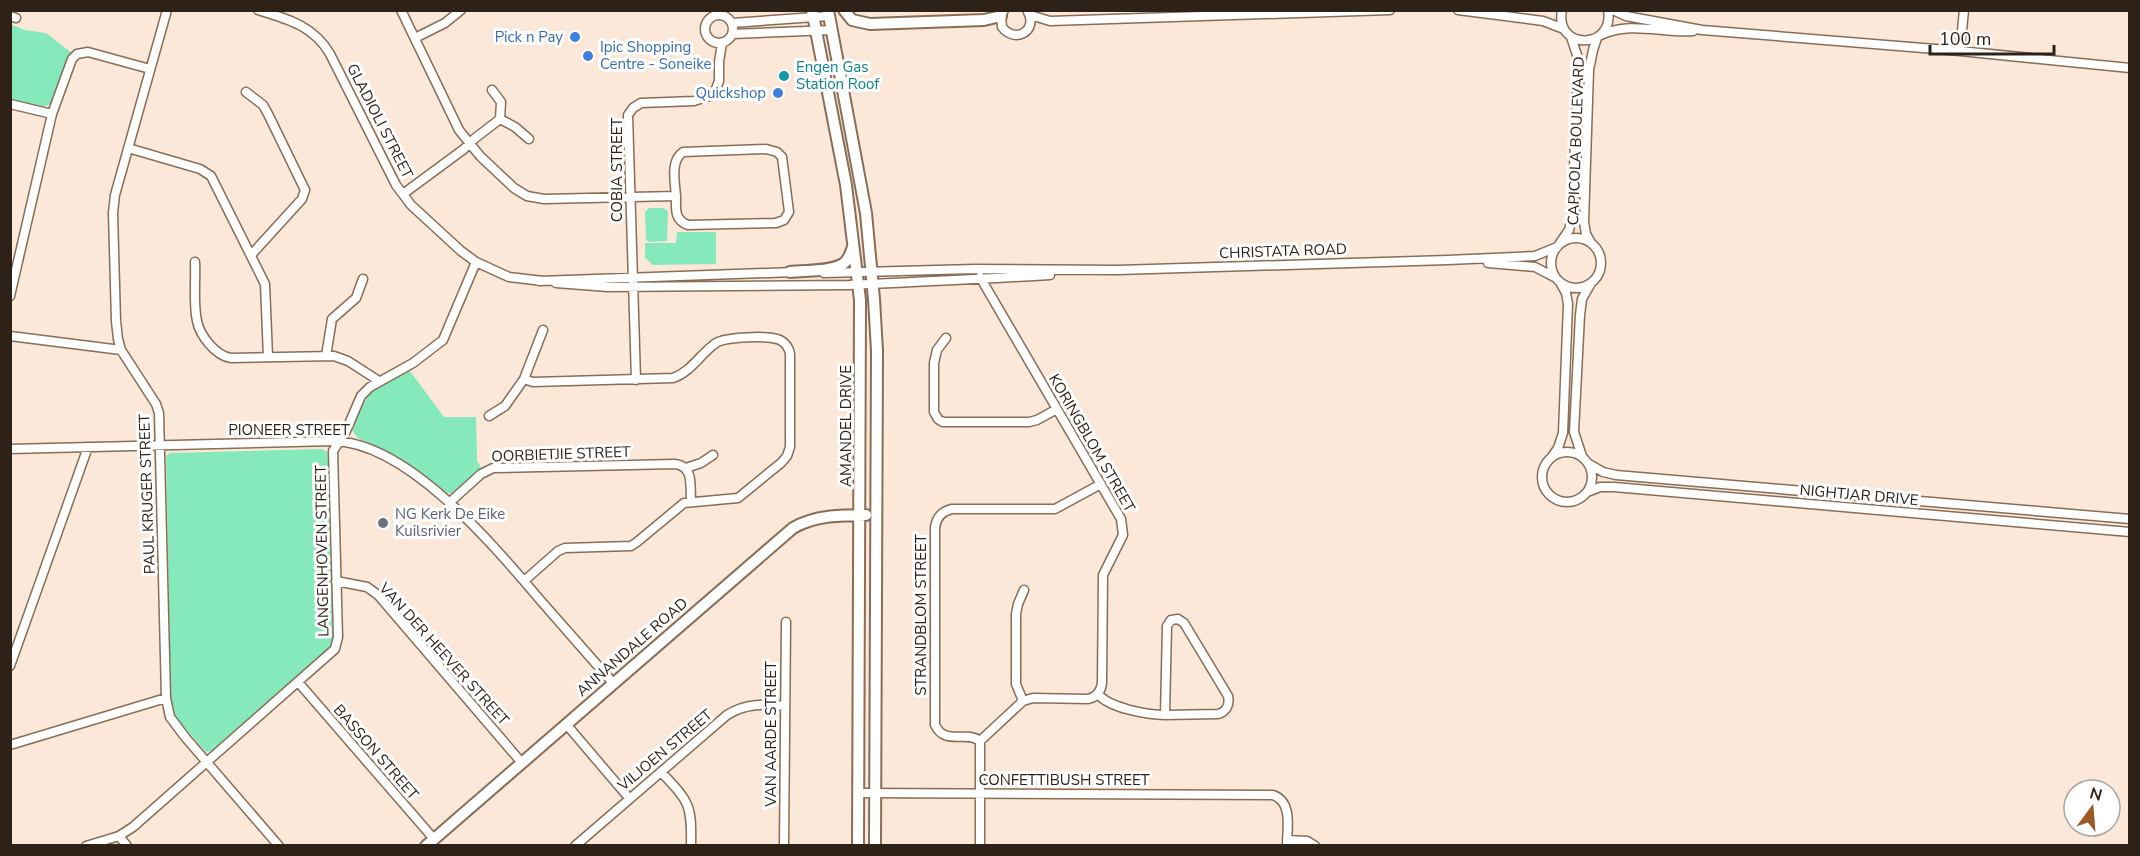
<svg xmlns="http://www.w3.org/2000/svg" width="2140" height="856" font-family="'Nunito Sans',sans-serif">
<rect width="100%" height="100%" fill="#fbe8d9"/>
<path fill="#85e9bc" d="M10,24L25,30L46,33L72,53L69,56L53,102C42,112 24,104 11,101Z
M649,208H663L668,211L667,241L650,242L646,240L645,212Z
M677,232H716V264L653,265L645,258V243H676Z
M410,371L444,417H476L477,461L482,469L453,494L444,492L383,450L358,438L353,432V424L370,392L379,386Z
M322,449L327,452L328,457L333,644L328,650L212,751L206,752L176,718L171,704L166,456L170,453Z"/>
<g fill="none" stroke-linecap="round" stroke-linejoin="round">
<defs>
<path id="minor" d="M167,10L115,195L113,213L116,321L118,339L121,350L156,404L159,413L166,698L170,717L185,737L279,846
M258,10C288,19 314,26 330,54L396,185L411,205L461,251L476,262L509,277L543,281
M401,10L459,130L480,156L514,188L527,196L544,199L676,196C675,182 670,161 683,152L766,149L777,152L782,157L789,212L784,220L776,223L688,225C674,220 676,209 676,196
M1004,10L1001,16L1002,27C1015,44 1038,31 1028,12
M1458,10L1543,21L1564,29
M1562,10C1554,51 1615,50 1608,10
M1613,10L1626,16L1702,30L1960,51L2130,68
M705 29a14 14 0 1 1 28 0a14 14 0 1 1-28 0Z
M1030,15L1050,21L1390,10
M10,16L16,18
M732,23L829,16
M732,34L832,30
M1601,35C1629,21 1662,33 1693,31
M415,38L445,23L461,10
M1960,51L1964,10
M492,90L501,102L500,119
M246,92L263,105L268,114L305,190L302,199L252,254
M10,104L52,114
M128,148L200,169L211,176L265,284L268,357
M403,194L464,149L474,139L500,119L515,127L529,139
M1551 263a25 25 0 1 1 50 0a25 25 0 1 1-50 0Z
M1560,243L1569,230L1572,218L1578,66L1577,55L1571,37
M1591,243L1586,234L1584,222L1589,70L1593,50L1597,38
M195,262C196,281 193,303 197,321C200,336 216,356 231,358L334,356L348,361L379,381
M1488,263L1535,267L1556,278
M824,273L975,269L1118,270L1448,260L1535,256L1557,247
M980,277L1121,519L1123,535L1103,575L1102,683C1101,691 1097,697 1088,699L1033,698L1023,701L980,741V846
M539,281L794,272
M556,283L608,287L849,285C916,282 983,279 1050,275
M10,296L52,114L72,59L77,54L88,52L150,69
M10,336L121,350
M946,338L937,350L934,363V412L938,419L943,422H1029L1037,420L1057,409
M326,356L332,319L356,298L363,279
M524,379L533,382L673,378C691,372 701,353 716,343C725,337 770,335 780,340C786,343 789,348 790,354V447L787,456L781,463L738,498L684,503L637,542L631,546L565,548L558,551L524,581
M636,380L628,115L633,108L641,103L694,101L709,96L716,89L719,81V62L722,43
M489,416L505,406L524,379L543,330
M10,449L333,441C408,442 495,547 541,601C565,628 589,656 613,683
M1542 477a25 25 0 1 1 50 0a25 25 0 1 1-50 0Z
M1582,456L1574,432L1580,315L1582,299L1591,283
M1551,458L1558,448L1563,433L1568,304L1566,293L1560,282
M1589,464L1603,472L1616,475L2130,519
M686,468L701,463L713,455
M1587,492L1600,487H1614L2130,532
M449,503L481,474L493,468L675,464C694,466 690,486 691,501
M336,581L367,587L378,595L522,763
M10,666L88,447
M298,682L434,839
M1098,694C1109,708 1148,715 1165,715L1167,626L1171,620L1178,619L1184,623L1228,696C1230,705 1226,712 1218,714L1165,715
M1023,701L1016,684V614L1018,604L1024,590
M566,724L629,798
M980,741C966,730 945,746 935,725V528C936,518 942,511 952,509H1055L1101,484
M10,745L166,698
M661,772C689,802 692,803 691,846
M859,793L1273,795C1293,802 1287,828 1287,846
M119,836L127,846
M1287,840L1307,841L1315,846
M86,846L119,836L133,827L335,649L338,637L333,451L346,431L361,396L370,387L413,363L443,340L476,262
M575,846L727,715C746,703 764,704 785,706
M784,846L786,622"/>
<path id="tertiary" d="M812,10L846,185L860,300L858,846
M828,10L866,213L874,299L877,351L875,846
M844,10L852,20L870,24L984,20L1001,16
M790,272C805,270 830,272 843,264C849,260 851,253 853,247
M426,846L793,528C815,515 842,515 866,515"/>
</defs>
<use href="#minor" stroke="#896d56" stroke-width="11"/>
<use href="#tertiary" stroke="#896d56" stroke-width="14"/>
<use href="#minor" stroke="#fff" stroke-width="8"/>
<use href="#tertiary" stroke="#fff" stroke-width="10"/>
</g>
<g fill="#3f7fe0" stroke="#fff" stroke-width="2">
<circle cx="575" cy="37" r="6"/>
<circle cx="588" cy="56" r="6"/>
<circle cx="778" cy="93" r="6"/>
</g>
<circle fill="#0f9aa8" stroke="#fff" stroke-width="2" cx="784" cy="76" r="6"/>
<circle fill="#6b7280" stroke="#fff" stroke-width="2" cx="383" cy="523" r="6"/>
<g text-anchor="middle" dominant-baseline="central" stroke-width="6" stroke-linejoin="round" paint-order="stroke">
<g font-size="15" fill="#366cbe" stroke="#fff" text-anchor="end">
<text x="563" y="37">Pick n Pay</text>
<text x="600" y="47" text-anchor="start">Ipic Shopping<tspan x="600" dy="17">Centre - Soneike</tspan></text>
<text x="766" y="93">Quickshop</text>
</g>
<g font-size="15" fill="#0d838f" stroke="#fff" text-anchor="start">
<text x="796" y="67">Engen Gas<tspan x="796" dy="17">Station Roof</tspan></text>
</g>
<g font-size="15" fill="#2d2118" stroke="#fff">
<text transform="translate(380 121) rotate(63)">GLADIOLI STREET</text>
<text transform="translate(1576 141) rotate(-88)">CAPICOLA BOULEVARD</text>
<text transform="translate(617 170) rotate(-90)">COBIA STREET</text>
<text transform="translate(1283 251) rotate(-2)">CHRISTATA ROAD</text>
<text transform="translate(846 426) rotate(-90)">AMANDEL DRIVE</text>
<text x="289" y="430">PIONEER STREET</text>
<text transform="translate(1092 443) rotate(60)">KORINGBLOM STREET</text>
<text transform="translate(561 454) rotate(-2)">OORBIETJIE STREET</text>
<text transform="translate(147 494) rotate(-92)">PAUL KRUGER STREET</text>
<text transform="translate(1859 495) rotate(5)">NIGHTJAR DRIVE</text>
<text transform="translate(322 551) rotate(-91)">LANGENHOVEN STREET</text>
<text transform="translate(921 615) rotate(-90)">STRANDBLOM STREET</text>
<text transform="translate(632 647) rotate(-41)">ANNANDALE ROAD</text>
<text transform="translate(444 654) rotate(48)">VAN DER HEEVER STREET</text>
<text transform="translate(771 734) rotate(-90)">VAN AARDE STREET</text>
<text transform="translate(665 750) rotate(-40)">VILJOEN STREET</text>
<text transform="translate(376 752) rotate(49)">BASSON STREET</text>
<text x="1064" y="780">CONFETTIBUSH STREET</text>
</g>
<g font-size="15" fill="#5b616d" stroke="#fff" text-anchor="start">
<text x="395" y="514">NG Kerk De Eike<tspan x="395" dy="17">Kuilsrivier</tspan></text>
</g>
</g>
<rect width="2140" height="856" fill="none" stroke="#2d2118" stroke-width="24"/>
<g transform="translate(2092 808) rotate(16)"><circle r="28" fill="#ffffff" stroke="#aba6a3" stroke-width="1.5"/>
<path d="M0-4.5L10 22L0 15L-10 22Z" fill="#9c5a26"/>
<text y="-9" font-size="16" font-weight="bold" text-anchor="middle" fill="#2d2118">N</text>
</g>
<path d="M1930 45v9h124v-9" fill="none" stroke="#2d2118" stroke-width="3"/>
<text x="1939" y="45" font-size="18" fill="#2d2118" stroke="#ffffff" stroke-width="4.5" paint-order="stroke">100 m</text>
</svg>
